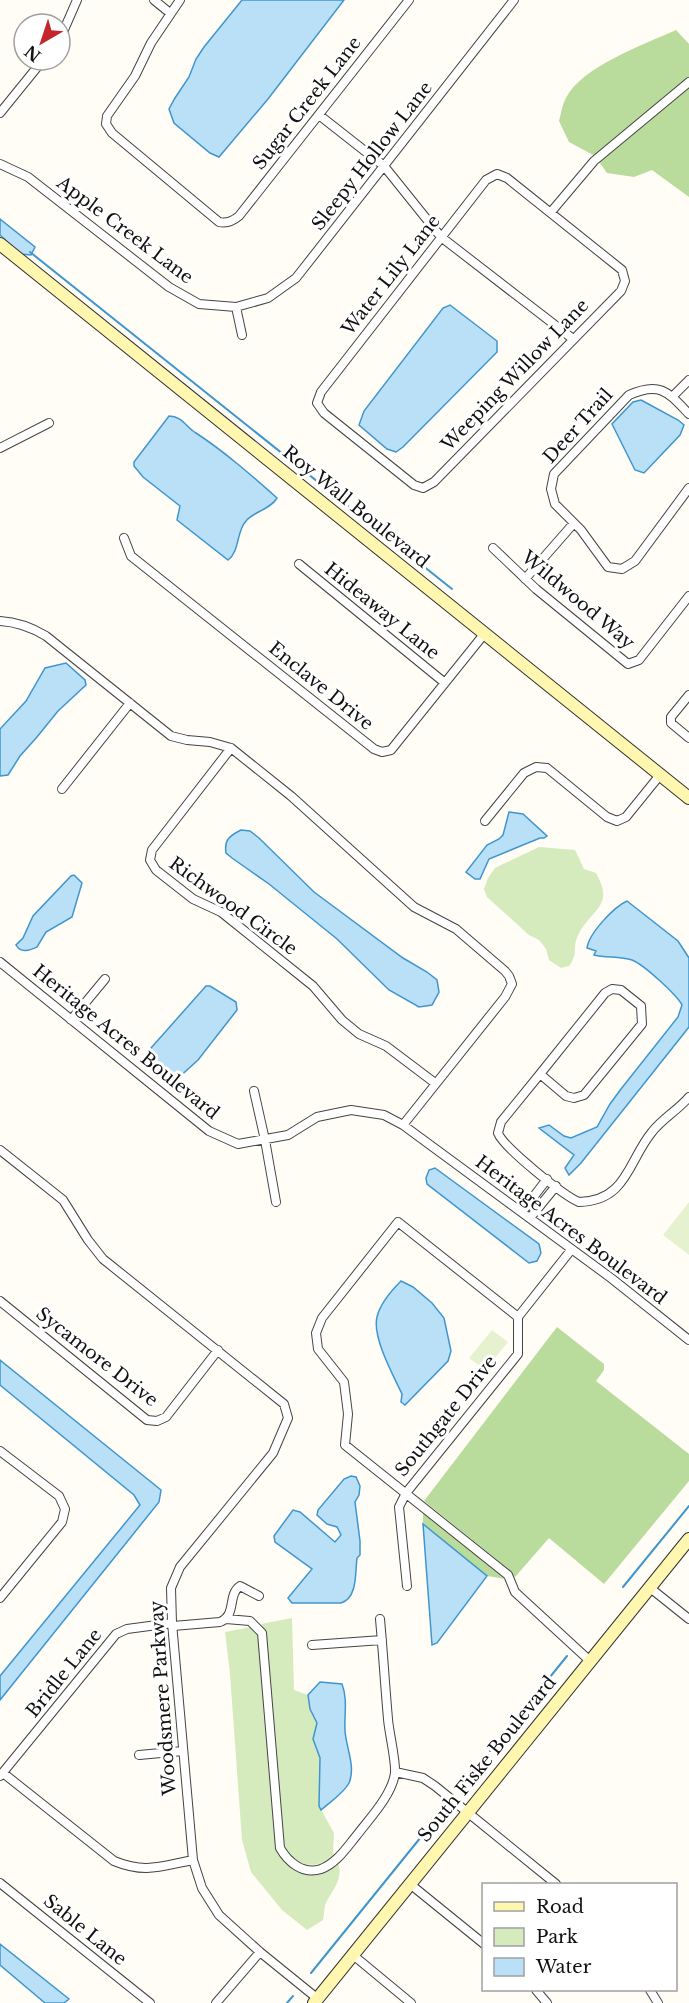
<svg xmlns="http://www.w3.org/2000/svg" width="689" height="2003" font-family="'Libre Baskerville',serif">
<rect width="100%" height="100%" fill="#fffdf5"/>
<path fill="#d5ebbd" d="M539,847L575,850L584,869L596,873C615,907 592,908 578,935C572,947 579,953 569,966L561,968L549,960L546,949L539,940L529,935L498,907L487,897L484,889L488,878L495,868Z
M292,1618L294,1690L308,1695L310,1709L317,1723L315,1746L320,1758L319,1806L334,1833L333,1852L334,1855C316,1871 296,1867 284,1846L266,1632L261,1624Z
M251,1627L258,1634L277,1850C292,1877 314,1881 338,1863C344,1880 331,1891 325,1905C324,1910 324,1916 323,1920L307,1930L282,1910L251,1872L242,1840L230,1674L225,1632Z"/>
<path fill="#b9dc9c" d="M676,30L689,44V197L652,170L634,177L607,173L595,156L569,142L559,121C561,114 562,105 566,98C581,67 645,44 676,30Z
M557,1327L604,1364V1370L596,1381L689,1454V1481L604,1584L549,1538L515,1577L502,1564L424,1501Z
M423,1512L505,1578L506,1579L487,1576L423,1524Z"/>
<path fill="#e6f2cf" d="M689,1202V1255L663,1235Z
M492,1330L508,1342L485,1370L469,1358Z"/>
<path fill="#b9e0f7" stroke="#3f96cf" stroke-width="1.5" d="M242,0H344L268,99L219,157L210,153L174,123L169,109L175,98L189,77L196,59L204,47Z
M0,219L35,247L31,255L20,254L0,235Z
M450,305L497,341V352L403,447L396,452L387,449L359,425L364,411L443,308Z
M641,400L678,420L684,425L680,435L644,473L635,470L612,424L633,402Z
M169,416C182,416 186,427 196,433C225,452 251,475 277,498C270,510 254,511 246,521C236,532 240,551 228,560L177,520L180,506L143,477L134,466V462Z
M66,663L85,680L86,685L58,711L37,737L20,756L8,775L0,776V729L26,701L45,668Z
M509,812L523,814L547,836L544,838H540L489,859L480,879H475L466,872L487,845L499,839L503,835Z
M241,830L250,831L259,838L314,892L403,958L427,972L437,980L439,992L432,1005L419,1007L389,990L337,939L269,884L232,858L226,853C224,840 229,836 241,830Z
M74,875L82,883L72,917L46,932L37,947C30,950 21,954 16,945L23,938L33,916L71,876Z
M627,901L678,941L689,958V1027L581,1163L569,1175L565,1168L574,1155L539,1128L549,1125L564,1136L571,1138L597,1127L610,1104L621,1089L678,1017L682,1005C677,995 643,964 632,960C620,956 607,958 594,955L596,951L587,948C589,933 614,907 627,901Z
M206,986H210L236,1002L237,1010L198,1060L176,1080H173L152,1063L151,1048Z
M435,1168L539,1244L541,1253L537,1261L529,1263L427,1184L426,1178L429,1170Z
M401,1281L413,1287L432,1303L444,1318L451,1351L448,1361L405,1405L401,1402L402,1394C393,1375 372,1337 377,1317C380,1304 392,1290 401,1281Z
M0,1360L161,1490L159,1502L0,1700V1676L140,1505L134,1495L0,1385Z
M351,1476L356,1477L360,1486L359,1495L355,1502L360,1541V1555L357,1558C355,1572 358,1598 341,1603H292L288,1598L312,1569L275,1542L274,1536L293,1510L300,1512L335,1542L341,1535L337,1527L327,1524L317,1515L318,1510L344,1479Z
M423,1524L487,1576L437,1643L432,1645Z
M320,1682L342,1684C348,1700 344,1715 345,1731C346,1747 356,1767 349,1783C344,1793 330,1802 321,1810L319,1806L320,1758L313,1739L317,1723L310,1709L308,1695Z
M0,1944L69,1999L64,2003H45L0,1965Z"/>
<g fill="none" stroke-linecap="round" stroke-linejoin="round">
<path stroke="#3f96cf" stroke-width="2" d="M30,252L452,589
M623,1587L689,1506
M490,1751L567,1656
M460,1789L485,1758
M311,1973L442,1811
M287,2003L293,1996"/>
<defs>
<path id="street" d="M154,0L170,13
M180,0L151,43L135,76L107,116L106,124L112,133L219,222C227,224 233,221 239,216L409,0
M60,39L77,0
M0,113L43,60
M319,115L384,166L441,237L573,339
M0,164L28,177L169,287L199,304L236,307L268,298L296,278L514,0
M497,174L507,178L622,270L625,281L621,291L434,482L423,488L414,485L324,413L317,403L321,392L486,180Z
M551,212L594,161L689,82
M236,307L242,335
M672,397L689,380
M689,414C668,392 660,381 629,395L554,474L551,489L555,504L581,530L608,567L622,569L635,561L689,488
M0,448L49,423
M124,538L131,556L374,749L382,752L391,750L485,633
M493,548L536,589L628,664L639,660L689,596
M299,564L445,683
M525,579L574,523
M0,621C18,622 31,627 46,636L171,736L187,740L210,742L231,748L291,796L414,907L456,929L505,971L509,976L512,984L505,997L403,1125L384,1115L351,1110L317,1117L288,1135L238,1144L209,1131L0,962
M689,695L671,717V723L689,738
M231,748L152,850L150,860L156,870L193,899L221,912L313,986L342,1020L359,1034L386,1046L435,1083
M62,789L130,703
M485,821L524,773L536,767L547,768L607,817L617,821L626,817L660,775
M612,989L621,990L641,1006L642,1024L584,1095L574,1098L566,1096L540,1074L605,993Z
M71,1020L105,979
M540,1074L501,1122L498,1133C503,1147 564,1196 579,1202C627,1201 628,1161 652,1132C662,1119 678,1110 689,1097
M254,1091L265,1140L276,1202
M403,1125L611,1278L689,1340
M0,1150L63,1200L88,1240L103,1259L284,1404L288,1418L273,1453L180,1567L171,1588L172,1623L193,1860L202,1888L219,1915L260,1952L318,1999
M522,1212L547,1179
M530,1218L556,1186
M0,1301L147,1420L157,1421L166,1417L218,1350
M518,1317L398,1222L322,1318L316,1333L318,1349L344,1382L348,1414L345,1445L508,1575L515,1592L590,1661
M0,1451L59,1496L65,1509L62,1522L0,1598
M407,1586L399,1507L406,1493L518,1354V1317L571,1250
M649,1587L689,1619
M226,1619L250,1621L262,1633L280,1848C288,1862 303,1875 321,1869C337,1863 347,1847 357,1835C370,1818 392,1795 395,1773C396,1760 389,1733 388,1719C385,1685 383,1652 380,1619
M173,1626L220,1622C237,1615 227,1595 240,1586L259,1596
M312,1645L382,1640
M139,1755L183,1751
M395,1772L423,1778L435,1786L556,1884
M3,1773L114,1861C146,1874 161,1866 193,1860
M0,1776L116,1634L127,1629L172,1623
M0,1883L150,2003
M410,1884L484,1944
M353,1955L411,2003
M536,1990L547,2003
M650,1990L658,2003
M216,2003L260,1952"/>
<path id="secondary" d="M0,244L689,798
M314,2003L689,1539"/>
</defs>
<use href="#street" stroke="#444" stroke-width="10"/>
<use href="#secondary" stroke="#333" stroke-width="14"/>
<use href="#street" stroke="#fff" stroke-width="8"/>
<use href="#secondary" stroke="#fff6b0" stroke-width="12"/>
</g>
<g text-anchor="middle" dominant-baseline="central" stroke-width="6" stroke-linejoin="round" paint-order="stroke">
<g font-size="18" fill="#111" stroke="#fff">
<text transform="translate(307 103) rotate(-52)">Sugar Creek Lane</text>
<text transform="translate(372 156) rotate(-52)">Sleepy Hollow Lane</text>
<text transform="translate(125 230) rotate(37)">Apple Creek Lane</text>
<text transform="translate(391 275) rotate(-52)">Water Lily Lane</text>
<text transform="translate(515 375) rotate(-46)">Weeping Willow Lane</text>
<text transform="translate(578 426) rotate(-48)">Deer Trail</text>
<text transform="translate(356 507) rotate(39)">Roy Wall Boulevard</text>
<text transform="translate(578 600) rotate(40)">Wildwood Way</text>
<text transform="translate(382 611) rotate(39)">Hideaway Lane</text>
<text transform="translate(321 686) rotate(39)">Enclave Drive</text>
<text transform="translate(233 906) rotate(36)">Richwood Circle</text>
<text transform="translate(126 1042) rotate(39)">Heritage Acres Boulevard</text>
<text transform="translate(571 1230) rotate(37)">Heritage Acres Boulevard</text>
<text transform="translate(97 1357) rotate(38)">Sycamore Drive</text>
<text transform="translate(446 1416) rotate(-51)">Southgate Drive</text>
<text transform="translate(64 1673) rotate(-51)">Bridle Lane</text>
<text transform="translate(163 1698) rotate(-94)">Woodsmere Parkway</text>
<text transform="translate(487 1759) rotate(-51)">South Fiske Boulevard</text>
<text transform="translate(85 1930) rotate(39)">Sable Lane</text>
</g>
</g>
<rect x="482" y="1883" width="195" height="108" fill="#ffffff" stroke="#a0a0a0" stroke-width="1.5"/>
<rect x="494" y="1902" width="30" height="9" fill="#fff6b0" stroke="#a0a0a0" stroke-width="1.5"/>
<text x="536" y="1913" font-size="18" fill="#111111">Road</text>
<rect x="494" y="1928" width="30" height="18" fill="#d5ebbd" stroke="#a0a0a0" stroke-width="1.5"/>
<text x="536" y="1943" font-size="18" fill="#111111">Park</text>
<rect x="494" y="1958" width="30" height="18" fill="#b9e0f7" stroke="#a0a0a0" stroke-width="1.5"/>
<text x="536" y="1973" font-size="18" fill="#111111">Water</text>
<g transform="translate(42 42) rotate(219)"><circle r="28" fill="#ffffff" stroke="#a0a0a0" stroke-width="1.5"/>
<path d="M0-4.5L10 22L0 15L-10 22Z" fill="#c4262e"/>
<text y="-9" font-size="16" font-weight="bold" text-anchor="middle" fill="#111111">N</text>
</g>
</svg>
